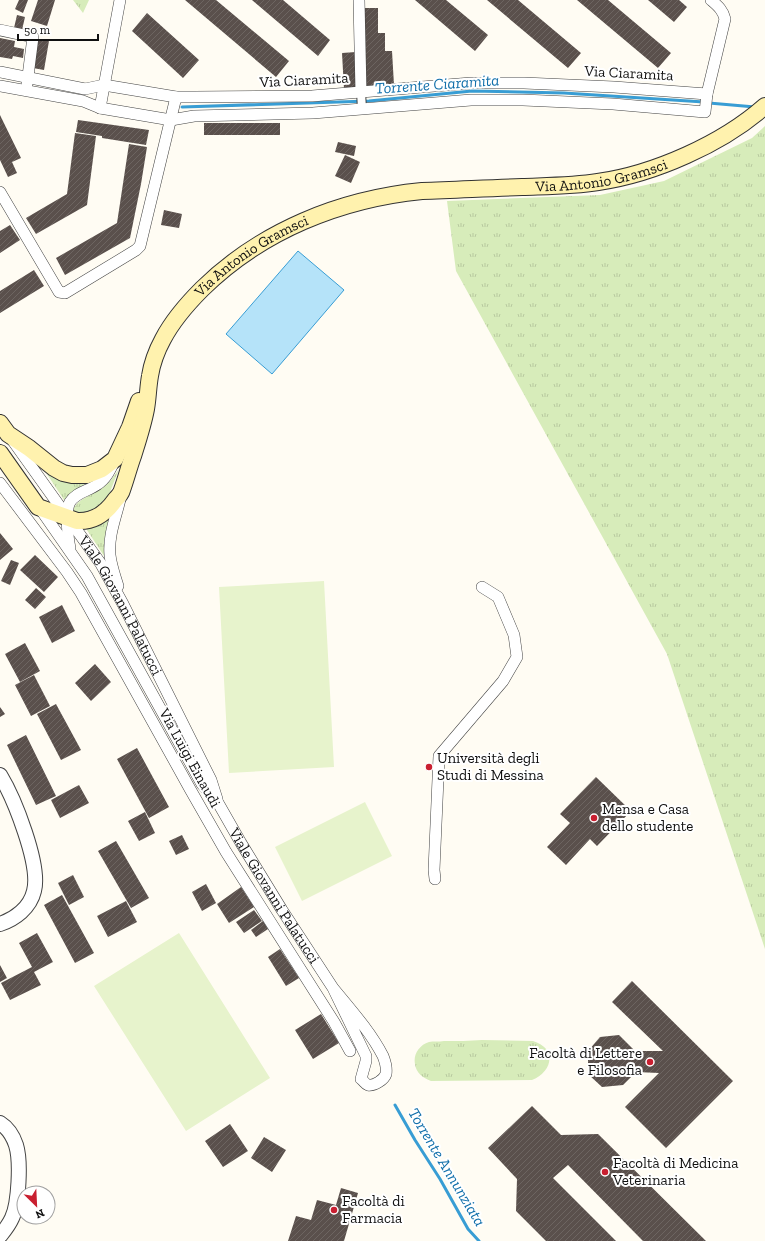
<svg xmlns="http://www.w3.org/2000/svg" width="765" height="1241" font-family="'Zilla Slab',serif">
<defs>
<pattern id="grass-tufts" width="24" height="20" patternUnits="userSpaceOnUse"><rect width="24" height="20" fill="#d7ecba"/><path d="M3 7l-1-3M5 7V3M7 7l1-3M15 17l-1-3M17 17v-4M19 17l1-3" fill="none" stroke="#b8c99f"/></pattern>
<pattern id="building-hatch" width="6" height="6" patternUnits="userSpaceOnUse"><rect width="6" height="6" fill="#5a504c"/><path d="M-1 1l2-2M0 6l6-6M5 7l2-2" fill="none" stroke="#6d6561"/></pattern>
</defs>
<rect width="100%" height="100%" fill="#fffcf3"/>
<path fill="url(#grass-tufts)" d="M73,0H89L83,13Z
M765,126V949L667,654L456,271L447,201L600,195L664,181L752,138Z
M119,469L108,497L97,510L81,515L72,511C78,498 91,496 102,488C109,484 114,476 119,469Z
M45,471L90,481L72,492L64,500Z
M109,518L104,541V556L85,527Z
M482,1040L533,1041C557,1048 553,1072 532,1080L431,1081C423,1078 416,1073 415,1064C413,1055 419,1045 429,1042C433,1041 439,1042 444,1041C457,1041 470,1041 482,1040Z"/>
<path fill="#e7f3cc" d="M324,581L334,767L229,773L219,587Z
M365,802L392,856L302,901L275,847Z
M179,933L270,1078L186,1131L94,986Z"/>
<path fill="#b5e3f9" stroke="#389dd4" d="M298,251L344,290L272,374L226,334Z"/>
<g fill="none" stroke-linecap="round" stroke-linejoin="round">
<path stroke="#389dd4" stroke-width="3" d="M709,103L755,107
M182,107L369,101L472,91L564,93L704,102
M395,1105L415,1140L440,1179L468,1229L479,1241"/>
</g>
<path fill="url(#building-hatch)" d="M19,0H28L23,13L15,9Z
M38,0H55L47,26L31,21Z
M185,0H216L289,61L276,77Z
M252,0H283L330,40L318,56Z
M415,0H446L488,35L475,51Z
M487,0H518L581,53L568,68Z
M577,0H608L671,53L658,68Z
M648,0H679L687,7L674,22Z
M363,8H378V33H385V51H392L394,85L365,86Z
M147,13L199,60L183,78L132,31Z
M17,15L25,17L22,30L14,28Z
M0,38L15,41L14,47L24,49L23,58L13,56L12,59L0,57Z
M37,39L49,41L44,70L33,68Z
M356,52L358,88L344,89L342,53Z
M0,115L21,158L12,162L17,173L8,177L0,160Z
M78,120L149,130L146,145L102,138V136L76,132Z
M204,123H280V135H204Z
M75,133L96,136L87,205L36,234L26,218L67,194Z
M338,142L356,146L354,156L335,152Z
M129,144L147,147L141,184L130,238L65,275L56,258L117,223Z
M345,155L360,162L351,183L335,176Z
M164,210L182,214L179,228L161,225Z
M10,225L20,240L0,253V231Z
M34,270L44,286L0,313V291Z
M0,533L13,549L0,560Z
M35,555L58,577L44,592L20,570Z
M11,560L19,563L10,585L1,581Z
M36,588L46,597L35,609L25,600Z
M62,605L75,631L52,643L39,617Z
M25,643L40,671L20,682L5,654Z
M95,664L111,682L91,701L75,683Z
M34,675L50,706L31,716L15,685Z
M56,704L81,750L61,760L37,714Z
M0,707L5,714L0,717Z
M26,735L56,796L36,805L7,745Z
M137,748L169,807L149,818L117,759Z
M596,777L631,811L597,846L590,839L566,865L547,847L570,823L560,814Z
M79,785L89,803L60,818L51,800Z
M145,812L155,833L139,841L128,821Z
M182,835L189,849L176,855L169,841Z
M116,841L149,898L131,908L98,851Z
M73,875L84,897L69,905L58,883Z
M206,884L216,903L202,911L192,892Z
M241,887L254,907L229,923L217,904Z
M62,895L94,953L75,963L44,905Z
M126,901L137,922L108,937L97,916Z
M254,910L262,921L244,933L236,922Z
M263,921L268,929L256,937L251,930Z
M37,933L53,962L34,972L41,985L10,1000L1,983L32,967L19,943Z
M280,949L299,978L286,986L268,957Z
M0,965L7,978L0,982Z
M632,981L733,1081L666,1148L625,1107L659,1073L636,1072L623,1085L602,1087L588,1074V1051L600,1037L619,1035L635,1051H663L612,1002Z
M321,1014L339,1043L313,1059L295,1030Z
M532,1106L561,1135L598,1134L706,1241H643L568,1165L553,1178L616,1241H546L516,1211L517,1179L488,1148Z
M230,1124L248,1151L223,1167L205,1141Z
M264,1137L286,1150L272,1172L251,1158Z
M341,1188L358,1193L344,1241H288L296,1216L311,1220L317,1200L336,1205Z"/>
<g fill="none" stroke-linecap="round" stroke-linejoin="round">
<defs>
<path id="pedestrian" d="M361,92L362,109"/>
<g id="minor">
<path d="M359,0L361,92"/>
<path d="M0,30L33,37L27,84"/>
<path d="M0,72L85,89L104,85L176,97H195L312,96L471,83H524L614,87L707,94"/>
<path d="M0,86L83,101L100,108L171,120L194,116L313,113L471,100H523L613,104L705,112L707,94L725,19C723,10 718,6 711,0"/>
<path d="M100,108L120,0"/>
<path d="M0,192L59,292L65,293L136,250L140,246L176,97"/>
<path id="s1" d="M13,441L101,564L123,604L211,780L217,799"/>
<path d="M0,483L67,572L81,593L190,789L226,852L334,1022L350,1051"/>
<path id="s2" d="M39,507L87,576L202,784L217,801L241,843L282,910L333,988L366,1056V1061L361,1079C364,1081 365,1084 368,1085C374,1086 384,1080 386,1074C387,1068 385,1061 383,1056C370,1031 351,1010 333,988"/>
<path d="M70,548C68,539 65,510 70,502C76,492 89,491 98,484C106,479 110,470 114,462"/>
<path d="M118,586C115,576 111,565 110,555C108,534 117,515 121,495"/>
<path d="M435,879L434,870L439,756L503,681L517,657L514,635L498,597L482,587"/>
</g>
<path id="tertiary" d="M0,775C14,798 41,865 34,891C30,908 15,919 0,924
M0,1123C8,1128 13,1136 16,1145C21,1161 19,1203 12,1218C9,1225 4,1231 0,1236"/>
<g id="secondary">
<path d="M0,423L8,434L29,448L54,468L63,473L72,475H87L102,469L115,459L130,427L139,401"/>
<path id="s3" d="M0,453L38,507L77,521C94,522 106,513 115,500C118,497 121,494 122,490C126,479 129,467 133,456C138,440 143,425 146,409C148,398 148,387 150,376C152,363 157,350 163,339C173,320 187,304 202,289C261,231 340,199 422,191C455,190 489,188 522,187C547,186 573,186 598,182C654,174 722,144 765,106"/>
</g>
</defs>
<use href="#pedestrian" stroke="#434343" stroke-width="10"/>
<use href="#minor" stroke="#434343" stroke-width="12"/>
<use href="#tertiary" stroke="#434343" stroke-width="16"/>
<use href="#secondary" stroke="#323232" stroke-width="18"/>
<use href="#pedestrian" stroke="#fff" stroke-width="8"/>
<use href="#minor" stroke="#fff" stroke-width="11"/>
<use href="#tertiary" stroke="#fff" stroke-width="14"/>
<use href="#secondary" stroke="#fff2ae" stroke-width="16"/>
</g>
<g fill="#c91f30" stroke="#fff" stroke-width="1.5">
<circle cx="429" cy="767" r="4"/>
<circle cx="594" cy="818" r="4"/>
<circle cx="650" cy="1062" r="4"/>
<circle cx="605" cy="1172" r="4"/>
<circle cx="334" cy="1210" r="4"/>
</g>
<g text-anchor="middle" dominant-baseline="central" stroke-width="4" stroke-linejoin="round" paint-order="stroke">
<g font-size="15" fill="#101010" stroke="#fff">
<text transform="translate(629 73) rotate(3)">Via Ciaramita</text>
<text transform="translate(304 80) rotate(-3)">Via Ciaramita</text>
<text stroke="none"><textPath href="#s3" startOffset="812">Via Antonio Gramsci</textPath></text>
<text stroke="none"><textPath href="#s3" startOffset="446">Via Antonio Gramsci</textPath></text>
<text stroke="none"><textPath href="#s1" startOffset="197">Viale Giovanni Palatucci</textPath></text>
<text transform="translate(190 758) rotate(61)">Via Luigi Einaudi</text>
<text stroke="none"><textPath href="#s2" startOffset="455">Viale Giovanni Palatucci</textPath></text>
</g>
<g font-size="15" fill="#101010" stroke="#fff" text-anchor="start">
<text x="437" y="758">Università degli<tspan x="437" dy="17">Studi di Messina</tspan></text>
<text x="602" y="809">Mensa e Casa<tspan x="602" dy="17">dello studente</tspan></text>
<text x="642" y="1053" text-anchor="end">Facoltà di Lettere<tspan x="642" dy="17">e Filosofia</tspan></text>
<text x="613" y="1163">Facoltà di Medicina<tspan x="613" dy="17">Veterinaria</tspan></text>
<text x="342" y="1201">Facoltà di<tspan x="342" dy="17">Farmacia</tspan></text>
</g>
<g font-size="16" font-style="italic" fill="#116faa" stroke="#fff">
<text transform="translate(437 84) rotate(-4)">Torrente Ciaramita</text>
<text transform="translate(447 1167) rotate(59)">Torrente Annunziata</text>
</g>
</g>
<g transform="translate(36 1205) rotate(156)"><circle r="19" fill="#ffffff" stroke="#9f9f9f"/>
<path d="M0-3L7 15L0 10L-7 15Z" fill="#c91f30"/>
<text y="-6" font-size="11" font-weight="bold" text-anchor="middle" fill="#101010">N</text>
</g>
<path d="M18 34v6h80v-6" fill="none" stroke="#101010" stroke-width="2"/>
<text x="24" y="34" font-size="12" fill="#101010" stroke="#ffffff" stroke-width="3" paint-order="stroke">50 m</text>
</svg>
